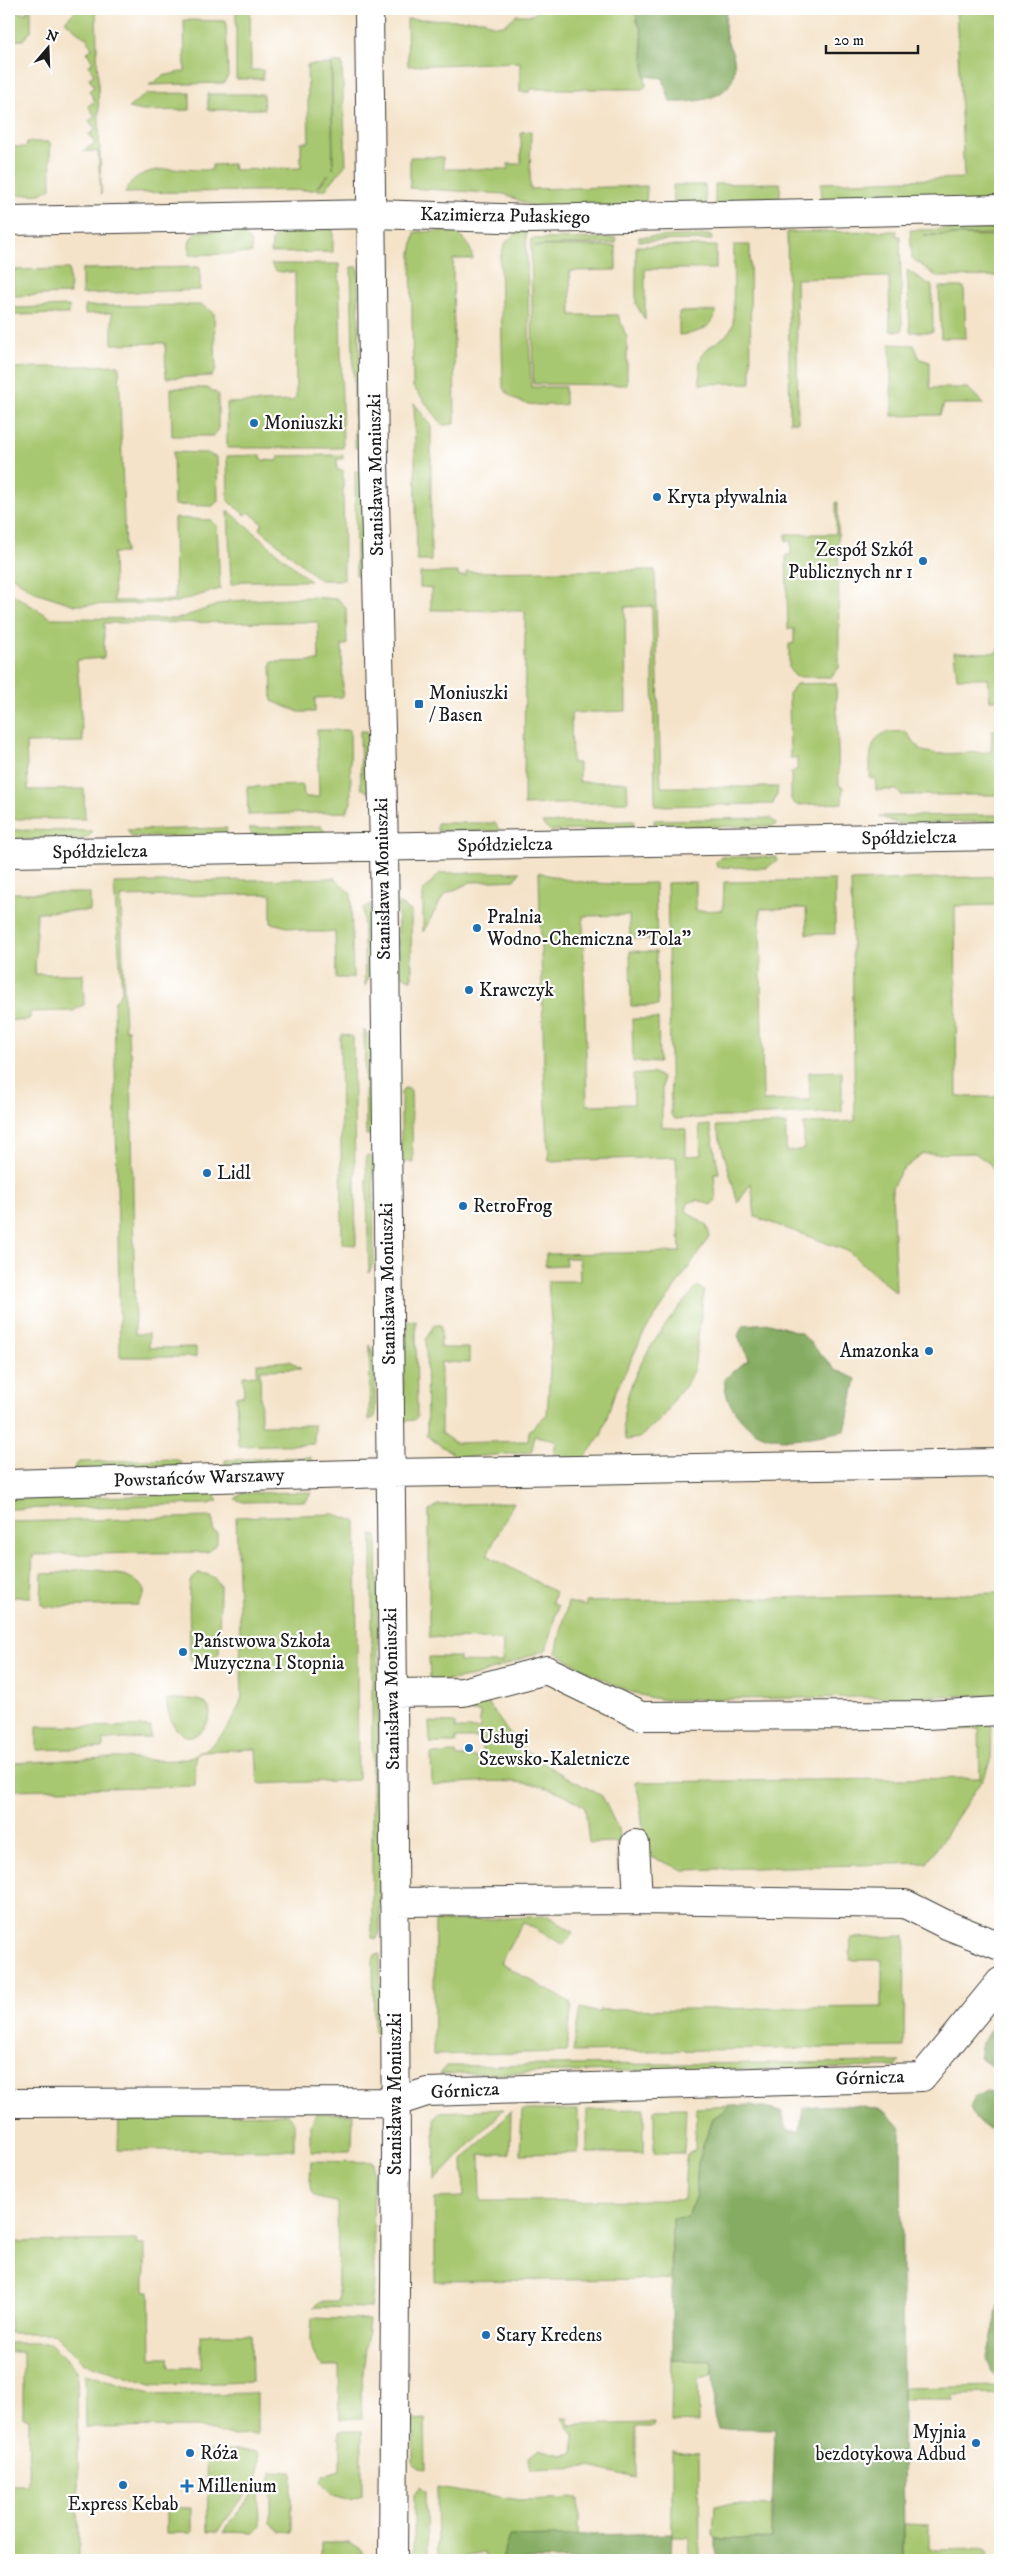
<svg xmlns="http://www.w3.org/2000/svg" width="1009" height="2569" font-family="'IM FELL DW Pica',serif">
<rect width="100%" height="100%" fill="#fff"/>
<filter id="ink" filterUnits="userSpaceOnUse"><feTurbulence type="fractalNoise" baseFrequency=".02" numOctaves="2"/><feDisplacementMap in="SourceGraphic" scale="10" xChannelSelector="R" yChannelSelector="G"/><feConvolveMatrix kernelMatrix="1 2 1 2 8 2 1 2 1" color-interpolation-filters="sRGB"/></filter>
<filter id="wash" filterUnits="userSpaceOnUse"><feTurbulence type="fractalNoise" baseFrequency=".0096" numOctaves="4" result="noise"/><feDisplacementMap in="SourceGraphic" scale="20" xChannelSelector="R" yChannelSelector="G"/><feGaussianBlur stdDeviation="1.12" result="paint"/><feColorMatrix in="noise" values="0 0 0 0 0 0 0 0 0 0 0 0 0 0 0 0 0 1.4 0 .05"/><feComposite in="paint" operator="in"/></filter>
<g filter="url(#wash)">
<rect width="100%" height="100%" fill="#f4e3c9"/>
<path fill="#a7c76f" stroke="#627246" d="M27,9H31V31L23,40L9,41V12L27,13Z
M77,9H96L101,194L98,152L83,151L95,143L89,134L96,130L89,121L95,116L88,106L95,101L89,91L94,87L89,78L94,75L89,65L93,63L87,52L92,49L86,37H84L65,21Z
M236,9H250L251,70H263V79H236Z
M540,9H636L637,21L641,30L646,86L642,89H531L530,92H520V62L408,66L407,19L484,20C498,30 505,26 516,15H532Z
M956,9H1000V202L822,204L821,183L964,178Z
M184,20L226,21L228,76L224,83L149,85L163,76L185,71Z
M332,63H342L346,164L325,190H316L329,174L314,190L125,193C136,160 185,171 212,170V165L233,164L234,170L301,168V142H309L307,65L331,64L333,169Z
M190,93V110L143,111L128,108L146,94Z
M208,94H263L264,109L208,110Z
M531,131L530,189L647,186L646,209L541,210L504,194L410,188V157H443L444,169H508V164H521V132Z
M27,142H50L51,188L41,194L9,195V147H26Z
M780,183V205L715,206V184Z
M673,185H705L706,207L674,208Z
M333,229V252L271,253L272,240L280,231Z
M1000,229V234L924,235L1000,236V276L937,277L912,258L910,230Z
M199,231L242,232L251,243L252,253L189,255C189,243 188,237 199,231Z
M452,231C466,238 470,245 473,259H453L455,424L443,425L413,387L411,253L415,232Z
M526,231L531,387H565V405C541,404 519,410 503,388L500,259C503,243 510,233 526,231Z
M897,231L896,236H900L902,331H890L889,277L796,279L798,422H790L787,232Z
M711,235L712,240L639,241V237Z
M616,238V243L534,246H616V270L570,271L571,315H618L627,338V385L533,384L531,239Z
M734,245H750L751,383L700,384C700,375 698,364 702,356C707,343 725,343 733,325Z
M636,246H716V269H645V320L636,304Z
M271,264H339L343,448H227V403L292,401L296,397L295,273C286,270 276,276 271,264Z
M200,267V290L82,294V269Z
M351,267H358L361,448H355Z
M69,269L70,294L14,296L13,270Z
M907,270L932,286L933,332H910Z
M939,287H964L966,338H941Z
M202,305L214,313L216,369L212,376L166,378L165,343L112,344V313L85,314V306Z
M69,306V314L14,315V308Z
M716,311C714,329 694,334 679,335V312Z
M890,344L914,345L920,359L930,362V388H968L984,404H944L940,415L892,416Z
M119,365L125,553H113L114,601L175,600L174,518L212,520L217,525L220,589L174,603L75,605L35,592L9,575V368Z
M171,388H207L218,394V431L213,436H172Z
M414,403L431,425V561H417Z
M173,452L207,453L217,458L218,501L213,506L174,505Z
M261,455L262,460L278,461L279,456L343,455V459H337V470H343L344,580H320L259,528L263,524L249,512L245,515L228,501L227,456Z
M355,471L362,472L363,575H356Z
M836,502H838L839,668L831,677H796L789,669V644L794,643V629H788L786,555H791V541H786V534H836Z
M228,510L310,581H242L231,585Z
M655,570L661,787H778L777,795L773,804L655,806L652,606L625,607L626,711L571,713L572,763H579V782H627L628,802L524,805L525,611L431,610V588L420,587V573L458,572V576H466V572Z
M9,592L51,618L177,619L229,601L310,597L338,599L346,608L347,645H342L343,697L315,698V712H299L272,701L271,662L319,661L318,622L104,623V658L77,660L83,742L26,743L28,790L84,789L85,819H9Z
M1000,645V700H990L988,678H957L954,652L996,653Z
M836,683L839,786L843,787L842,803L796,805L791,800V772L797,770V758H790L789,694L796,684Z
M317,730H350L351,803L346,812L248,815L247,787L303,785L304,797H319Z
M992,730H1000V795H901L897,790H876L875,778L870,779C870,764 868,739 885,733C891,731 899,732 905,731L922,751L937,754L991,752Z
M360,731H367L369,793L361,788Z
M1000,815V821L899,824L879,816Z
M770,818L776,823L775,826L663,827L654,823V820Z
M634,821V825L627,829L552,831L546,828L542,823Z
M437,823H495L500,831H437Z
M321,826L326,834L252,835L249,828Z
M227,828L226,833L222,836L132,837L127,830Z
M9,830L92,831V833L85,839L9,840Z
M721,857H777V860L767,868L717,867L716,862Z
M520,872L515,880L471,882L444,895L423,932V891L440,873Z
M539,872C577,886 615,884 655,883L657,941L630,938L629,915L583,916L587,1105L634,1104L633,1075L654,1073L662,1078V1127L686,1129V1156L702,1155L699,1126L710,1125L719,1173H714L716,1200L711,1205L697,1200L688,1203L686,1211L707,1226L710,1236L644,1333L614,1395L601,1436L584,1458H553L556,1440L534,1436L532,1452L459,1458L427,1436L426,1339L434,1325H441V1348H469V1363L441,1362V1433L455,1443L528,1441L529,1431L547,1414L552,1336L548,1281H580L579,1258H565L566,1265L545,1266L546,1254L680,1252L676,1157L549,1161L544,1070Z
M1000,876V905L955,906L957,1097H1000V1179L990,1164L975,1153L923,1154L901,1171L892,1188L896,1293L848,1251L755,1217L751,1183L738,1203L716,1126L786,1124V1152L804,1149V1124L855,1121L851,881Z
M335,878L351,894L353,978H336L335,932H308L271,923V894L121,897L125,1029H128L129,1052L131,1053L135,1334H149V1348L196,1347V1357H120L114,1003L122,991L114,883Z
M835,880V934H807L806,908L760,909L763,1101L810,1100L809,1072L842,1071V1112L675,1119L671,1115L667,883L696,882V911L723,910L724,882Z
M9,893H90V911L37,912L35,974H83L84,1005L73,1011L30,1012V1018L24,1021L9,1020Z
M398,903L411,911L412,980L403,976L398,967Z
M370,904L371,973L365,986L363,909Z
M630,951L656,952L658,1006H631Z
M632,1019H658L659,1062H633Z
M364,1029L371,1041L373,1129L370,1135H366Z
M342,1034L353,1037L356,1245L342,1244L340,1037H342Z
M404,1088L410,1089L411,1091L413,1163H411L401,1158V1093Z
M368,1155L373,1158L374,1261L369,1273L366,1156Z
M698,1286L704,1291L694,1369L685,1387L677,1394L664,1416L655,1424L639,1438L626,1440C611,1391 666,1320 698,1286Z
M408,1321H416L417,1417L414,1420L404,1421L403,1326Z
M370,1345L375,1359V1417L369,1420Z
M290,1361L301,1369L260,1370L261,1425H314V1444L238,1446L236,1396L244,1395L243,1376L257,1375V1363Z
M311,1457V1463L225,1465V1460Z
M176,1459L181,1462V1466L75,1469V1465L79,1462Z
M312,1492L306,1501L243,1502L235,1499L242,1493Z
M213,1494L218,1501L209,1504L9,1509V1499Z
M514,1502L487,1555L555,1592L552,1603L558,1606L546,1650L475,1676L430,1683L429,1657H459V1662L502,1663L503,1640L429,1637V1511L438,1505Z
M334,1514L356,1521L358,1780L258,1784L256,1749L202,1751L196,1754L195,1786L9,1790V1763C42,1762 75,1759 109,1758C132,1757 159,1763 182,1759C213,1753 235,1724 242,1696L236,1517Z
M213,1517V1531L217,1533V1543L208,1552L33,1555L31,1597H10L9,1522Z
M372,1535L377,1536L380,1932L377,1939L372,1938Z
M81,1569C102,1570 129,1573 144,1588V1595L138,1605L45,1607L41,1604L42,1573L53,1574Z
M198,1573C209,1574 215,1576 220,1586L219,1653L212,1662L190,1661L189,1590L190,1582Z
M1000,1593V1695L665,1700C624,1695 591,1673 556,1653L568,1602L586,1606V1602Z
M166,1700C176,1700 188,1698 197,1700C235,1707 178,1778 166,1700Z
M487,1701L516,1744L554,1770L602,1796L618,1829L624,1871H618L617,1842L589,1843L585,1808C542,1772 484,1782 432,1785L431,1754L456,1753L457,1757H482V1738H456V1743H430L429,1722L455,1723V1729H480V1712H457V1703Z
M948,1719H992L991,1758L985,1775L927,1863L684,1870L646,1855L639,1796L635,1782L980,1778L979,1729L949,1730Z
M37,1726L151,1727L150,1738L103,1740V1748L37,1750Z
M548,1916L573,1932L564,1945L523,1922L500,1963L571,2003L570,2005L572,2006L566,2052L433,2055L435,1922Z
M905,1936L904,2047L573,2052L580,2008L599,2013V2010L882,2007V1960H850L851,1938Z
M380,1954L381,2037L374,2032L373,1960L375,1955Z
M900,2062L896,2067L439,2074L446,2066Z
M731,2106L713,2118L698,2160L696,2194L688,2218H672L671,2279L435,2281V2198L464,2197L463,2160L511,2111L510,2154H480L481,2201L684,2200L686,2155L695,2150L696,2108Z
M686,2108L684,2153H654V2109Z
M504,2109L435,2181L434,2119L439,2112Z
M644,2109V2153H587V2110Z
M522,2110H578V2153L520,2154Z
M316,2113L353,2114L352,2145L350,2151H311V2124Z
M288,2114L294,2123V2150H118L119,2116Z
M311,2161L373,2162L374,2282L371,2308L313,2307L321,2301H338L337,2202C304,2198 310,2191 311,2161Z
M9,2236H12V2242L136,2240L137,2245H145V2291H150L151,2358H169L170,2368L201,2367V2334H251L252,2382L151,2385L84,2363L53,2333H9Z
M312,2318L369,2320L361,2392L362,2418L340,2419L339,2366H322C308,2352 311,2336 312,2318Z
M9,2343H50L77,2370L79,2560H9V2485H28L29,2418L23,2417V2352H9Z
M672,2360L713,2361V2374L698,2379L699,2423L671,2422Z
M85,2374L153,2395L257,2393V2435L231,2436L197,2427L86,2428Z
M1000,2386V2394L952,2395V2400H903V2388Z
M562,2417H569L570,2425L654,2423V2427H636V2478L590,2467L530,2469L529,2457L539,2449L563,2455L573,2453L575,2437Z
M425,2419L426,2470L419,2469L413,2465V2420Z
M340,2431H362V2495C347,2503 330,2496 321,2482L323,2476L340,2471Z
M207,2451H254L259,2454L258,2477L217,2532H208Z
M672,2451L699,2453L700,2560H689L688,2537H672Z
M271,2471L292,2472V2533L281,2532L271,2523Z
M259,2485L260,2526L254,2533L223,2532Z
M420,2486L426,2491L427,2560H414V2495Z
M437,2487L520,2500L578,2498V2536L509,2538L500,2560H486L485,2553L461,2557V2560H438Z
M771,2501V2540L716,2539L713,2535L715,2504L770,2506Z
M166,2507H192V2533H166Z
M904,2524L929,2525V2550L984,2549L988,2552V2560H904Z
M321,2542H350L362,2550V2560H321Z"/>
<path fill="#85ac62" stroke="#50643f" d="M636,9H726C726,17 724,28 726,36C727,43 732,50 734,58C740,99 700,103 670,102L663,78L645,76L641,30L637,21Z
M770,1323L801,1333L835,1369L856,1379L845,1431C811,1436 768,1451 742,1420C728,1403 727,1401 724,1379L749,1359L738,1336L743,1325Z
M992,2027H1000V2069L994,2068L979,2058L982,2043Z
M987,2092L1000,2095V2133C984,2128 976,2124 970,2108L975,2096Z
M751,2105L782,2112L787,2130L800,2132L803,2108C819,2104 869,2104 884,2111C890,2114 896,2123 901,2128L904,2560H716V2539H771L775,2429L718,2428L714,2417L713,2361L672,2360V2218L688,2217L696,2194L698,2160L713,2118L731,2106Z
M1000,2300V2376L993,2375L987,2358Z
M672,2533L671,2557L642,2560H500L509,2537Z"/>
</g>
<g filter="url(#ink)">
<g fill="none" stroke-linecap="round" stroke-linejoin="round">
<defs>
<path id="street" d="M369,9L374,462L384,846L393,1693L396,2151L393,2560
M9,221L373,214L531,219L1000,209
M9,853L1000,836
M9,1484L390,1473L1000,1463
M393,1693L463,1692L546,1670L641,1716L926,1715L1000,1711
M635,1844L638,1900L905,1904L947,1925L1000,1946
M394,1902L638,1900
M9,2103L396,2102L427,2092L922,2077L1000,1982"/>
</defs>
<use href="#street" stroke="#3c3a36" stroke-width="30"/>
<use href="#street" stroke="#fff" stroke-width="28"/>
</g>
</g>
<g fill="#1f6fb2" stroke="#fff" stroke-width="2">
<circle cx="254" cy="423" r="5"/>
<circle cx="657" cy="497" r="5"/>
<circle cx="923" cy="561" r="5"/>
<rect x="414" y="699" width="10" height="10" rx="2.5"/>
<circle cx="477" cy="928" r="5"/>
<circle cx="469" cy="990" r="5"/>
<circle cx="207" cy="1173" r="5"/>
<circle cx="463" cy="1206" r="5"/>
<circle cx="929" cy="1351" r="5"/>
<circle cx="183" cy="1652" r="5"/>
<circle cx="469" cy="1748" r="5"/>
<circle cx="486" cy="2335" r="5"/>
<circle cx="976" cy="2443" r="5"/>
<circle cx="190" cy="2453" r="5"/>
<circle cx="123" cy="2485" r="5"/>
<path d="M184.5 2478.5h5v5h5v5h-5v5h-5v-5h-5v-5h5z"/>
</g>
<g text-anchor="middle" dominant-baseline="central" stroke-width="4.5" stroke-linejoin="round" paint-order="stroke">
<g font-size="19" fill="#1c1c1c" stroke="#fff">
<text transform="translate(505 216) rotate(1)">Kazimierza Pułaskiego</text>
<text transform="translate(376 475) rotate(-91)">Stanisława Moniuszki</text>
<text transform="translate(909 838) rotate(-1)">Spółdzielcza</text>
<text transform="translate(505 845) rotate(-1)">Spółdzielcza</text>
<text transform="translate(100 852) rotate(-1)">Spółdzielcza</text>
<text transform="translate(383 879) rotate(-91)">Stanisława Moniuszki</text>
<text transform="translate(388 1284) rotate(-91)">Stanisława Moniuszki</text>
<text transform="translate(199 1478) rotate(-2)">Powstańców Warszawy</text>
<text transform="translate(392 1689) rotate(-91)">Stanisława Moniuszki</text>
<text transform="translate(870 2078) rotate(-2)">Górnicza</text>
<text transform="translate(465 2091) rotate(-3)">Górnicza</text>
<text transform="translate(395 2094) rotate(-90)">Stanisława Moniuszki</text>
</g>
<g font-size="19" fill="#1c1c1c" stroke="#fff" text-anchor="start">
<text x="264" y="423">Moniuszki</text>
<text x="667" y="497">Kryta pływalnia</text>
<text x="913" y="550" text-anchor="end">Zespół Szkół<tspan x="913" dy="22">Publicznych nr 1</tspan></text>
<text x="429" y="693">Moniuszki<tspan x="429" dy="22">/ Basen</tspan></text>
<text x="487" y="917">Pralnia<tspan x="487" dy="22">Wodno-Chemiczna "Tola"</tspan></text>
<text x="479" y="990">Krawczyk</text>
<text x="217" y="1173">Lidl</text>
<text x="473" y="1206">RetroFrog</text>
<text x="919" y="1351" text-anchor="end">Amazonka</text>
<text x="193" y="1641">Państwowa Szkoła<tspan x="193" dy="22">Muzyczna I Stopnia</tspan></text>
<text x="479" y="1737">Usługi<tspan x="479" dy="22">Szewsko-Kaletnicze</tspan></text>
<text x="496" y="2335">Stary Kredens</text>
<text x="966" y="2432" text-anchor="end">Myjnia<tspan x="966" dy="22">bezdotykowa Adbud</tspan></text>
<text x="200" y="2453">Róża</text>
<text x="197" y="2486">Millenium</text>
<text x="123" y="2504" text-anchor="middle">Express Kebab</text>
</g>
</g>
<rect width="1009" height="2569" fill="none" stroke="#fff" stroke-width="30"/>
<g transform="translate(48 48) rotate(19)" stroke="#ffffff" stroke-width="4" paint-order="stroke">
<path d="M0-4L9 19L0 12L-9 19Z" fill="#1c1c1c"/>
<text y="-8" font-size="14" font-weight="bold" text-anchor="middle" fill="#1c1c1c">N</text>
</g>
<path d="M826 45v8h92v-8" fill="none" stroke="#1c1c1c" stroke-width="2.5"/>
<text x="834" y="45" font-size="15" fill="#1c1c1c" stroke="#ffffff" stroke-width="4" paint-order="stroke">20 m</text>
</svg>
